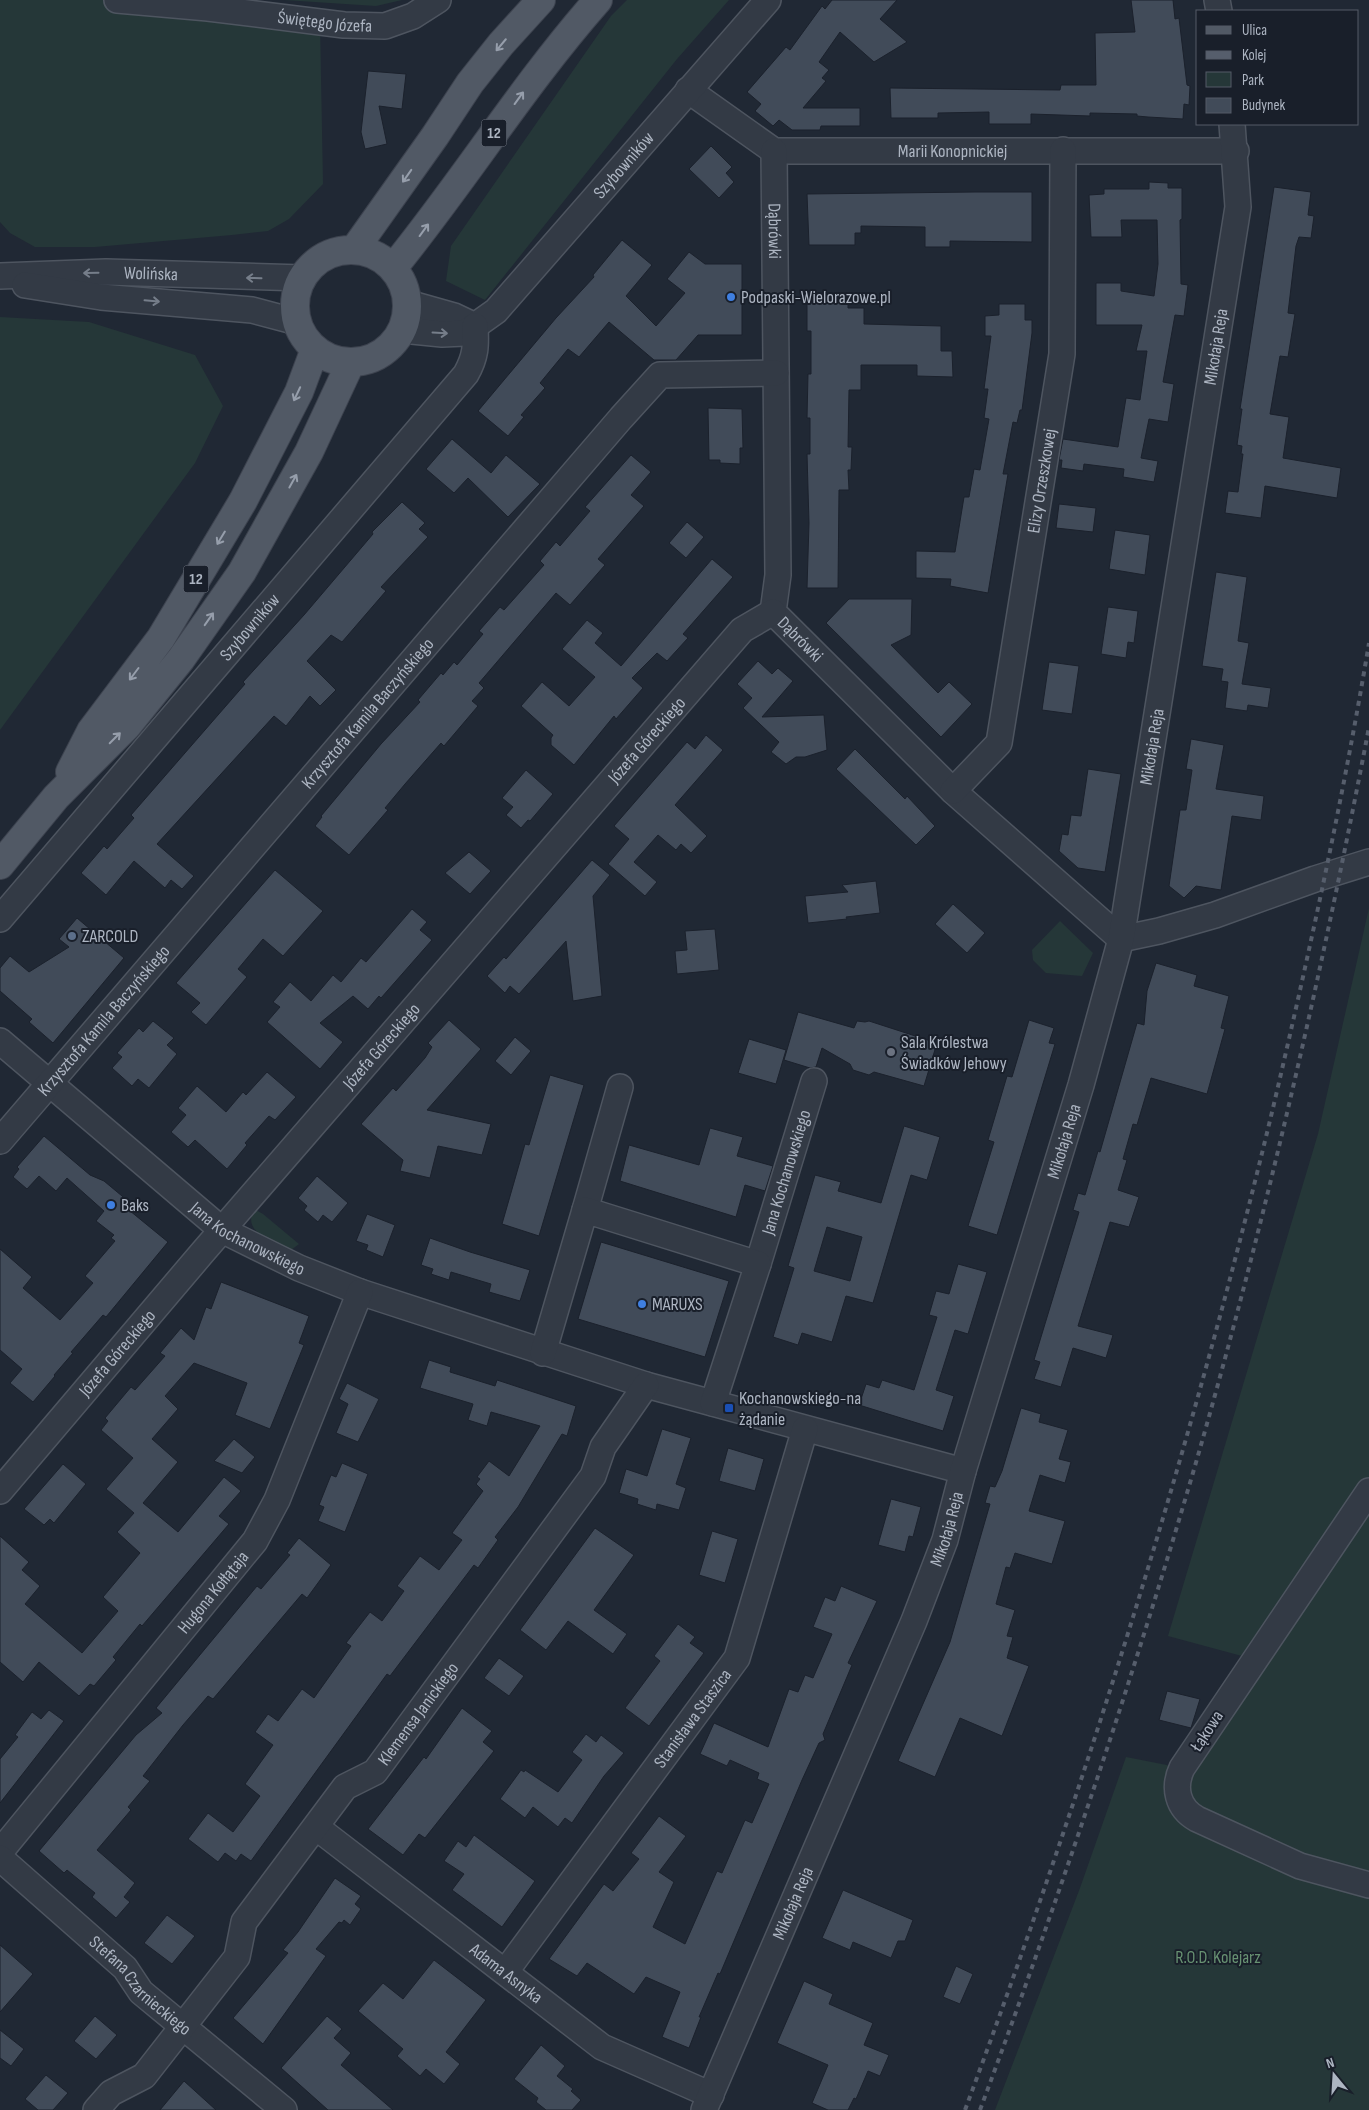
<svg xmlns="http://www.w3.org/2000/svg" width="1369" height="2110" font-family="'Sofia Sans Condensed',sans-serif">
<rect width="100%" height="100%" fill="#202834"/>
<path fill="#253738" d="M0,0H117L320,22L323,184L289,219L268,231L232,235L95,247H35L10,233L0,222Z
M284,0H402L376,6Z
M627,0H729L677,59L485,300L446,281L451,246L611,16Z
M0,317L89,322L195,355L223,406L195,463L0,730Z
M1369,908V2110H995L1080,1888L1126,1757L1182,1768L1253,1659L1168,1636L1318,1134Z
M1060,921L1093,953L1082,976L1046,973L1033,960L1032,950Z
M254,1209L263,1214L299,1244L291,1250C275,1243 241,1233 254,1209Z"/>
<path fill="#414b59" stroke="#1b212c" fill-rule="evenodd" d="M832,0H897L880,19L907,42L874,62L840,32L819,62L829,70L822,78L826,81L803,108H860V126H821L820,130H792L779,120L773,126L755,111L761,104L747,92L786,47L790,50L822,6L825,9Z
M1131,0H1173L1175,19L1179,18L1187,85L1190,86L1189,105L1184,104L1183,119L1148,117L1137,116V114L1090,113V116L1031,114V124H989V112L938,113V118H891L890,88L1060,90L1061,85H1096L1095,33L1135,32Z
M368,71L406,74L402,109L379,106L387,144L365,149L361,132Z
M711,146L732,167L726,173L734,182L719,198L689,169Z
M1149,182L1168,183V188H1182V219L1180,220L1181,284L1188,285L1184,316L1175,315L1163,382L1174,384L1168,422L1149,419L1141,458L1158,461L1154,482L1123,477L1124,469L1084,464L1083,471L1061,468L1062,460H1059L1063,439L1118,447L1126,398L1140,400L1147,351H1136L1142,325H1096V283H1121V291L1154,296L1158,264L1157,220H1121L1122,237H1091L1089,195L1104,194V189H1149Z
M1274,187L1311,192L1308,215L1314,216L1311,238L1299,237L1296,246L1288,313L1295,314L1288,357L1280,356L1270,414L1289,417L1283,458L1341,468L1337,498L1265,486L1261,518L1225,513L1228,491L1238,492L1243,454H1241L1242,446L1237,445L1242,409H1240Z
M975,192H1032V242L950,241V247H925V227L861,226V233H855V245H809L807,194Z
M622,240L652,265L626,296L656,326L685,293L667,279L689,252L705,264H742V335H698L676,360H654L609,322L579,357L568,349L540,383L545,388L521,415L524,417L508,436L478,411L556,318L594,277L593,275Z
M807,301H848V308H864V324L941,326V351H952L953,377L917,376V365H861V390H849L848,447H852L851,470H848L849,490H839L838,588H807L809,523L807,454H810V418H807L808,374H811V331H807Z
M999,304H1025V320H1032V333L1022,410H1020L1017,423L1013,422L1003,474H1008L988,593L950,586L951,579L916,578V551L955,552L964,497H969L974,469L980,470L989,419L984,418L988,389H984L991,336H985V316L999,315Z
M708,408L742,409L743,448H740V464L720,463V460H709Z
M452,439L491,473L506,455L540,484L508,517L468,478L454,493L426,469Z
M631,455L651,472L631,495L644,506L598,559L605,565L570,605L556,593L479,683L484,688L472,701L478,706L444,746L441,743L405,784L385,808L388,810L349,855L315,826L322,817L321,816L381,744L420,702L418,700L441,673L443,675L454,662L457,665L483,634L479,631L500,607L504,610L544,565L540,561L556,542L560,546L590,511L585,507Z
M402,502L425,523L419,529L428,537L381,587L386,591L342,642L331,635L307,661L336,690L320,706L310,696L286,726L274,716L157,844L194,876L182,889L171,880L165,888L134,861L106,895L81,873L104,846L107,849L134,818L131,815L245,684L243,682L304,615L373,534L372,532Z
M1059,504L1096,508L1093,532L1056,528Z
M687,522L704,537L686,558L669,543Z
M1115,530L1150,535L1145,575L1109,569Z
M712,559L733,577L683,634L688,638L667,661L657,653L632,678L643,688L616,719L614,716L574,765L551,745V738L553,735L521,706L542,682L569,706L595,677L562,649L587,620L603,633L595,643L621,666Z
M1216,572L1247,577L1238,641L1249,643L1242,684L1271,688L1268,708L1248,705L1247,711L1225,708L1228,682L1221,681L1223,669L1202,666Z
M849,599H912L911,635L891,645L938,693L949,682L972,704L941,737L826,623Z
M1108,607L1138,611L1134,643L1128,642L1126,658L1101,654Z
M758,661L772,674L778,668L793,681L762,717L824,715L827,750L805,757H796L786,764L771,752L779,742L743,708L752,698L737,684Z
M1049,662L1079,666L1072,714L1042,710Z
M706,735L723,750L675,805L707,836L691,853L681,844L676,850L658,835L634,862L657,882L645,896L608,864L629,839L614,826L687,742L695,749Z
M1191,739L1224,745L1216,789L1264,796L1261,820L1232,816L1221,890L1196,886L1184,898L1169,886L1180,810H1186L1192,770L1186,769Z
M855,749L905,799L907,796L935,826L916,845L836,769Z
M1088,769L1121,774L1105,872L1078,868L1059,851L1062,834L1068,835L1071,815L1081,816Z
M526,770L553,794L530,821L528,820L521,828L506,815L513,807L502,798Z
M469,852L491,871L470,894L445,873Z
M592,860L610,875L593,896L602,996L573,1001L566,941L519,994L510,986L505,993L487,976L504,957L506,959Z
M275,870L323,911L283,956L263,939L238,969L247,977L206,1025L191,1012L200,1003L176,983Z
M876,881L880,913L846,917L847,919L808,923L805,896L848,892L842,885Z
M953,904L985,933L967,953L935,924Z
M412,909L427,922L420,930L432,940L381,998L379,996L368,1009L353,996L320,1023L343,1042L320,1069L267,1022L280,1007L273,1002L290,982L311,1001L333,975L341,982L361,958L366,962Z
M77,918L124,958L53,1043L29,1022L32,1019L0,991V968L10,956L29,972L69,947L59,939Z
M715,929L719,970L677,974L675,951L687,950L685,931Z
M1156,963L1197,975L1194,986L1229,996L1221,1028L1225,1029L1207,1094L1151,1078L1137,1125L1133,1124L1123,1159L1127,1160L1118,1190L1139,1197L1129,1227L1110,1222L1078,1326L1113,1335L1106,1358L1073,1348L1061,1387L1034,1379L1040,1362L1034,1360L1079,1212L1073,1210L1078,1193L1085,1195L1098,1151L1100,1152L1137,1023L1144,1025L1147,991Z
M798,1012L854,1028L857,1021L865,1022L869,1021L937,1043L924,1086L874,1072L869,1075L853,1070L850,1064L822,1048L816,1067L810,1068L784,1060Z
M449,1020L481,1049L427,1110L491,1124L482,1155L438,1146L430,1178L400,1171L403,1160L361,1124L393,1088L396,1091L425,1058L432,1047L428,1043Z
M1029,1020L1054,1028L1049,1043L1055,1044L997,1235L968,1226L994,1142L988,1140L1007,1076L1012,1077Z
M153,1021L174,1038L167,1045L177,1054L149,1088L138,1079L132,1086L112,1068L122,1057L117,1053L139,1028L143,1032Z
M515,1037L531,1051L511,1075L495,1061Z
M749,1039L786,1050L776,1084L738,1073Z
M267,1072L296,1097L275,1120L269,1116L245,1143L247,1145L227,1169L195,1140L188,1147L171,1132L186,1115L178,1108L197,1086L226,1112L243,1092L246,1095Z
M550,1075L584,1085L539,1236L502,1224L525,1144L529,1145Z
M904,1126L940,1137L927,1180L911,1175L873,1303L846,1296L832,1342L802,1333L798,1345L773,1337L794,1268L788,1266L815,1175L841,1182L838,1191L881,1203ZM827,1227L862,1237L850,1281L814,1271Z
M710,1128L743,1137L737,1156L773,1166L765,1191L745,1185L736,1217L620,1181L629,1145L699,1165Z
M44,1136L90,1175L104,1181L128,1201L124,1206L168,1242L106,1317L103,1315L71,1352L73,1353L54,1375L55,1376L33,1402L10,1383L22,1369L0,1350V1249L32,1277L23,1288L60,1320L93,1283L85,1276L115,1241L111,1238L114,1235L96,1221L104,1211L67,1178L56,1191L39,1176L27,1189L13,1177L19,1169L17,1167Z
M317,1176L348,1203L332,1222L323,1215L318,1222L304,1210L307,1206L298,1198Z
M367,1214L395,1225L383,1257L366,1250L368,1245L356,1241Z
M430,1238L470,1252L530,1270L520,1301L489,1292L491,1284L451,1272L449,1280L431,1274L433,1269L421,1265Z
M601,1242L729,1281L705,1357L578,1319Z
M958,1264L987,1272L968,1334L955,1330L936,1390L954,1396L943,1431L859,1405L866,1384L879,1388L882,1380L914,1390L937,1317L929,1315L936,1291L949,1294Z
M221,1282L309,1316L299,1343L304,1345L270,1429L235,1415L247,1383L194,1363L165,1396L178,1409L152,1439L178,1462L143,1503L178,1532L224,1477L241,1491L219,1516L229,1524L142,1626L140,1624L113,1657L116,1660L94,1686L90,1684L79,1696L39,1662L23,1682L0,1662V1536L29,1562L22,1570L40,1586L25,1604L82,1653L118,1611L103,1597L140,1553L117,1532L134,1513L106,1489L133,1458L101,1430L108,1421L105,1418L131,1387L135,1390L165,1356L160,1353L181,1328L194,1340L206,1307L211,1309Z
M429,1360L451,1367L450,1372L495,1386L497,1380L576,1406L567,1436L562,1434L518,1507L495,1537L498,1540L478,1568L474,1565L390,1676L387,1674L251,1861L241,1854L236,1861L225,1853L218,1862L188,1839L208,1813L233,1832L260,1796L245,1784L273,1745L255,1732L268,1714L278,1721L302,1689L314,1698L351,1646L346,1643L370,1612L382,1621L404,1591L397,1586L420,1556L439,1570L462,1540L452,1533L483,1491L476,1484L480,1479L477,1477L489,1461L509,1476L540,1426L491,1412L487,1426L468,1420L473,1404L420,1388Z
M347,1383L379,1399L358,1442L336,1433L348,1404L339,1399Z
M1021,1408L1041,1414L1039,1422L1068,1430L1059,1459L1071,1462L1065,1483L1040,1475L1029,1511L1065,1521L1052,1564L1015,1553L1010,1568L1006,1567L996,1604L1015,1610L1007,1636L1013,1637L1007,1658L1029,1666L1002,1736L960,1718L935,1777L898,1761L950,1642L990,1504L985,1503L990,1486L995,1487L1002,1471Z
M662,1429L691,1438L676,1484L686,1488L679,1510L657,1504L656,1510L637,1504L638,1499L619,1493L626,1469L647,1476Z
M234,1439L255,1457L242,1473L214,1461Z
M728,1448L764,1459L755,1491L719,1481Z
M342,1463L368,1474L345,1532L318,1521L324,1507L319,1505L331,1475L336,1477Z
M63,1464L86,1484L54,1523L50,1519L44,1525L24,1509Z
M891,1499L921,1507L913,1537L909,1536L905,1552L878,1545Z
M595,1528L634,1555L594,1610L627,1634L613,1654L568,1621L546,1650L520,1630Z
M712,1531L738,1539L725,1583L699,1575Z
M299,1538L331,1565L307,1598L302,1594L213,1699L208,1696L183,1725L143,1776L150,1781L128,1807L131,1810L97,1850L135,1883L124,1897L130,1902L116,1918L92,1897L95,1893L67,1870L64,1873L39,1851L136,1735L162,1713L156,1708L257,1586L261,1589L290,1555L287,1553Z
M841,1586L877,1601L848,1663L852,1665L823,1734L825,1740L819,1743L802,1780L720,1974L718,1973L699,2017H701L689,2048L662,2037L680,1992L646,1977L634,1994L587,1963L577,1976L549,1959L604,1884L613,1891L639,1859L631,1853L659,1816L686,1836L659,1872L674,1882L653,1927L685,1944L717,1871L722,1873L745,1820L752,1823L769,1784L757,1779L759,1773L730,1760L727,1766L700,1754L714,1723L768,1747L789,1689L798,1692L805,1675L813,1678L832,1634L813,1627L825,1597L835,1601Z
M678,1624L695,1637L690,1643L704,1653L649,1726L625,1708L660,1661L654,1656Z
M499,1658L524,1676L509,1696L484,1678Z
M1167,1691L1200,1699L1191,1728L1159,1720Z
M462,1708L492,1731L483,1742L494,1751L425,1838L419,1834L403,1855L368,1829L424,1757L426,1759Z
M49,1710L64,1721L0,1803V1759L18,1737L15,1735L32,1712L41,1719Z
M586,1734L596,1742L601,1735L624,1753L604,1776L572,1823L565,1818L558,1827L533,1807L525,1818L500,1799L521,1770L524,1772L525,1770L558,1792L582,1760L572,1752Z
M474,1835L535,1881L502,1927L452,1890L464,1874L444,1861L458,1841L466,1847Z
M335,1878L361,1896L355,1904L361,1909L350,1925L344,1920L342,1923L339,1922L316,1949L326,1956L263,2044L233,2018L288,1953L283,1950L298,1932Z
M843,1890L913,1920L905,1941H898L891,1958L853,1942L850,1950L822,1938Z
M167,1915L195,1936L172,1964L144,1943Z
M0,1945L33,1974L0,2012Z
M434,1960L486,2000L446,2052L460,2064L444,2084L426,2069L420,2076L397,2056L403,2049L358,2011L383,1983L403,1999Z
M956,1966L973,1974L960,2004L943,1997Z
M804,1981L833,1994L829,2004L873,2023L864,2045L889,2055L880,2076L868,2071L856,2099L854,2098L848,2110H828L812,2103L828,2065L777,2043Z
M95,2016L117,2035L96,2059L74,2041Z
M327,2016L342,2029L334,2038L351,2053L341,2065L393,2110H328L281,2068Z
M0,2030L24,2049L11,2066L0,2058Z
M541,2045L565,2066L557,2076L573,2089L571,2091L581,2100L572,2110H546L536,2102L538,2098L514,2079Z
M46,2075L68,2093L53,2110H38L25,2099Z
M184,2081L216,2110H160Z"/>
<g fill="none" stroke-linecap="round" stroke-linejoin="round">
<defs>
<g id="minor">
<path id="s1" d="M117,0L208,8L344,25L385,26L413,16L438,0"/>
<path d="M1217,0L1219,11"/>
<path id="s2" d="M688,90L774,151H1236"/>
<path id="s3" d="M774,151L778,575L773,612L953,791L1121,939L1159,931L1215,915L1315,879L1369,862"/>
<path id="s4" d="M0,276L106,272L303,278"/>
<path d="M25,285L101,297L252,310L297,322"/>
<path d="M408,303L454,316L475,326"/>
<path id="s5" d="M402,330L442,334L465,333L496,311L768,0"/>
<path id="s6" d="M953,791L999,743L1062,354L1063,150"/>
<path id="s7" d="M0,919L466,374C476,356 476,346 475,326"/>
<path id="s8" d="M0,1041L222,1230L299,1268L360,1292L646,1385L963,1471"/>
<path id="s9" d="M0,1141L621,418L660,375L776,373"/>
<path d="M585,1210L620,1087"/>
<path id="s10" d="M758,1264L814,1081"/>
<path d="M543,1353L585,1210L758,1264L713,1403"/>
<path id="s11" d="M0,1491L202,1253L742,630L773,612"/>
<path d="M1369,1491L1182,1768C1173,1787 1177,1808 1197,1819L1300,1866L1369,1885"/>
<path id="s12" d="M316,1827L602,2047L711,2095"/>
<path id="s13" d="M0,1852L255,1541L277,1500L360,1292"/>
<path id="s14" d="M0,1858L125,1968L141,1992L284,2110"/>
<path id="s15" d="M506,1971L737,1658L805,1429"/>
<path id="s16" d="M96,2110L111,2093L144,2076L237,1957L244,1922L345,1787L375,1772L593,1476L603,1447L646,1385"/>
<path id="s17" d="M704,2110L914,1621L945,1540L963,1471L1081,1085L1121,939L1238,207L1232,124"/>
</g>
<path id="major" d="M354,250L435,136L470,83L501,44L541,0
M295 306a56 56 0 1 1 112 0a56 56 0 1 1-112 0Z
M393,268C464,181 523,85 598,0
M70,772L91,731L161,638L243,501L299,392L315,349
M0,865L56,797L127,726L181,659L242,572L309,452L351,362"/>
</defs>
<use href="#minor" stroke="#4e5560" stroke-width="28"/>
<use href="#major" stroke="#3d434f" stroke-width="30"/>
<use href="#minor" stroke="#333a45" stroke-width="25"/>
<use href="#major" stroke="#515965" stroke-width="28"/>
<path stroke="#565e6c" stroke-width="4" stroke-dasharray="5 5" stroke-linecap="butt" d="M965,2110C1087,1782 1191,1449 1273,1108C1309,954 1343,799 1369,643
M980,2110C1060,1895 1133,1679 1197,1459C1266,1218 1322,973 1369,727"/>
</g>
<defs><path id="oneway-shaft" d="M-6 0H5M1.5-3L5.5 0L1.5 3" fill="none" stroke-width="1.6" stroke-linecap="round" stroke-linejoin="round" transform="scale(1.25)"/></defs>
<g stroke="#969eab">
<use href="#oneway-shaft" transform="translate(501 45) rotate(130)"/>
<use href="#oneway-shaft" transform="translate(519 98) rotate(-54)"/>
<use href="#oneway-shaft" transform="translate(407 176) rotate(125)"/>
<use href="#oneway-shaft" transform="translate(424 230) rotate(-54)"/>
<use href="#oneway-shaft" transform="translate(297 394) rotate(115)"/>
<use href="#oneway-shaft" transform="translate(293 481) rotate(-61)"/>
<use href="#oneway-shaft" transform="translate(221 538) rotate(121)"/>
<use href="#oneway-shaft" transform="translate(209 619) rotate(-55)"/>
<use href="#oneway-shaft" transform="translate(134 674) rotate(127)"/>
<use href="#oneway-shaft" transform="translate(115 738) rotate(-45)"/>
</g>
<g stroke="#767e8a">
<use href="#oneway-shaft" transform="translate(91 273) rotate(179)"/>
<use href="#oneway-shaft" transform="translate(254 278) rotate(-179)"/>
<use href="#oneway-shaft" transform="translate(152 301) rotate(5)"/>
<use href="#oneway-shaft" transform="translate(440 333) rotate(3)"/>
</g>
<g fill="#3f7fe0" stroke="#191f2a" stroke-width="2">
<circle cx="731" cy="297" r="5"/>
<circle cx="111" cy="1205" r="5"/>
<circle cx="642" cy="1304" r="5"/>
</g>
<circle fill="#5c6f8a" stroke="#191f2a" stroke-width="2" cx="72" cy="936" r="5"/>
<circle fill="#6b7280" stroke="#191f2a" stroke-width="2" cx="891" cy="1052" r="5"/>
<rect fill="#1a4fb4" stroke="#191f2a" stroke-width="2" x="724" y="1403" width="10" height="10" rx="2.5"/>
<g text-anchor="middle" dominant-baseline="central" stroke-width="4" stroke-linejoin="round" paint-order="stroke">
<g fill="#191f2a" stroke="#818894" stroke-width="1">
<rect x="481.5" y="119.5" width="25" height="27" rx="4"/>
<rect x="183.5" y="565.5" width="25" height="27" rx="4"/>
</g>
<g font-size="16" font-weight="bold" fill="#adb5c2">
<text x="494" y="133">12</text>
<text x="196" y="579">12</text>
</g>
<g font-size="18" fill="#adb5c2" stroke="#191f2a">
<text stroke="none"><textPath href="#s1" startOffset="209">Świętego Józefa</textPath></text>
<text stroke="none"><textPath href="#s2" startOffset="284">Marii Konopnickiej</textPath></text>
<text stroke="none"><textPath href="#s5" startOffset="295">Szybowników</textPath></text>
<text stroke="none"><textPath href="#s3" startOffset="80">Dąbrówki</textPath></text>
<text stroke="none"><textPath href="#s4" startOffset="151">Wolińska</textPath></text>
<text stroke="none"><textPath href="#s17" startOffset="1845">Mikołaja Reja</textPath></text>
<text stroke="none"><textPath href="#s6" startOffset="332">Elizy Orzeszkowej</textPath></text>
<text stroke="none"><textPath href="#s7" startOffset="384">Szybowników</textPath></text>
<text stroke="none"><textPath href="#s3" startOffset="500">Dąbrówki</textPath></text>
<text stroke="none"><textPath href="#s9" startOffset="564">Krzysztofa Kamila Baczyńskiego</textPath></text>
<text stroke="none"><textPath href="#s11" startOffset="991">Józefa Góreckiego</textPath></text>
<text stroke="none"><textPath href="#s17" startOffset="1440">Mikołaja Reja</textPath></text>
<text stroke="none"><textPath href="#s9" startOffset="159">Krzysztofa Kamila Baczyńskiego</textPath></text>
<text stroke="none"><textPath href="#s11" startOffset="586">Józefa Góreckiego</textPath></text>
<text stroke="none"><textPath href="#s17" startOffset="1035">Mikołaja Reja</textPath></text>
<text stroke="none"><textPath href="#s10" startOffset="96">Jana Kochanowskiego</textPath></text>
<text stroke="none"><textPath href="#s8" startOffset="318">Jana Kochanowskiego</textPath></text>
<text stroke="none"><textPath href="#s11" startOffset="181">Józefa Góreckiego</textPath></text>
<text stroke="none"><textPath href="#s17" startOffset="630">Mikołaja Reja</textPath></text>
<text stroke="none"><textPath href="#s13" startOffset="336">Hugona Kołłątaja</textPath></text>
<text stroke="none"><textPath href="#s16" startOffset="521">Klemensa Janickiego</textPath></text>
<text stroke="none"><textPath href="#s15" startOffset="314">Stanisława Staszica</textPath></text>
<text transform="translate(1207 1731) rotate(-57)">Łąkowa</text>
<text stroke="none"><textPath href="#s17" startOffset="225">Mikołaja Reja</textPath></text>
<text stroke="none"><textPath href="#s12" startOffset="240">Adama Asnyka</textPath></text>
<text stroke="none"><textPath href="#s14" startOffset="190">Stefana Czarnieckiego</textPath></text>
</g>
<g font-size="18" fill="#adb5c2" stroke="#191f2a" text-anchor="start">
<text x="741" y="297">Podpaski-Wielorazowe.pl</text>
<text x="82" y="936">ZARCOLD</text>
<text x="901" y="1042">Sala Królestwa<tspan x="901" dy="21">Świadków Jehowy</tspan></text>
<text x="121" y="1205">Baks</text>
<text x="652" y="1304">MARUXS</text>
<text x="739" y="1398">Kochanowskiego-na<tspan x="739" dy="21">żądanie</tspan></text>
</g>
<g font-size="18" fill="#679172" stroke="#191f2a">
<text x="1218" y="1957">R.O.D. Kolejarz</text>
</g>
</g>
<rect x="1196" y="10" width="162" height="115" fill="#191f2a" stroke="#545b67"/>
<rect x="1206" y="26" width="25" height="8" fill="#515965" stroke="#545b67"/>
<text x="1242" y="35" font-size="15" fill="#adb5c2">Ulica</text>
<rect x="1206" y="51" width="25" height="8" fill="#565e6c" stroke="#545b67"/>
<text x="1242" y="60" font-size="15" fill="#adb5c2">Kolej</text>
<rect x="1206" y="72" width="25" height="15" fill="#253738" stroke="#545b67"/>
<text x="1242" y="85" font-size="15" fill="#adb5c2">Park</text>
<rect x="1206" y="98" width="25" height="15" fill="#414b59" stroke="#545b67"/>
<text x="1242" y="110" font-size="15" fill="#adb5c2">Budynek</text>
<g transform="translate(1334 2075) rotate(342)" stroke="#191f2a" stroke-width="4" paint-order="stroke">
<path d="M0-4L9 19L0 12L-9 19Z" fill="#adb5c2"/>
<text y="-8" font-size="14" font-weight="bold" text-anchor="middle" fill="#adb5c2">N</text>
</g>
</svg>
